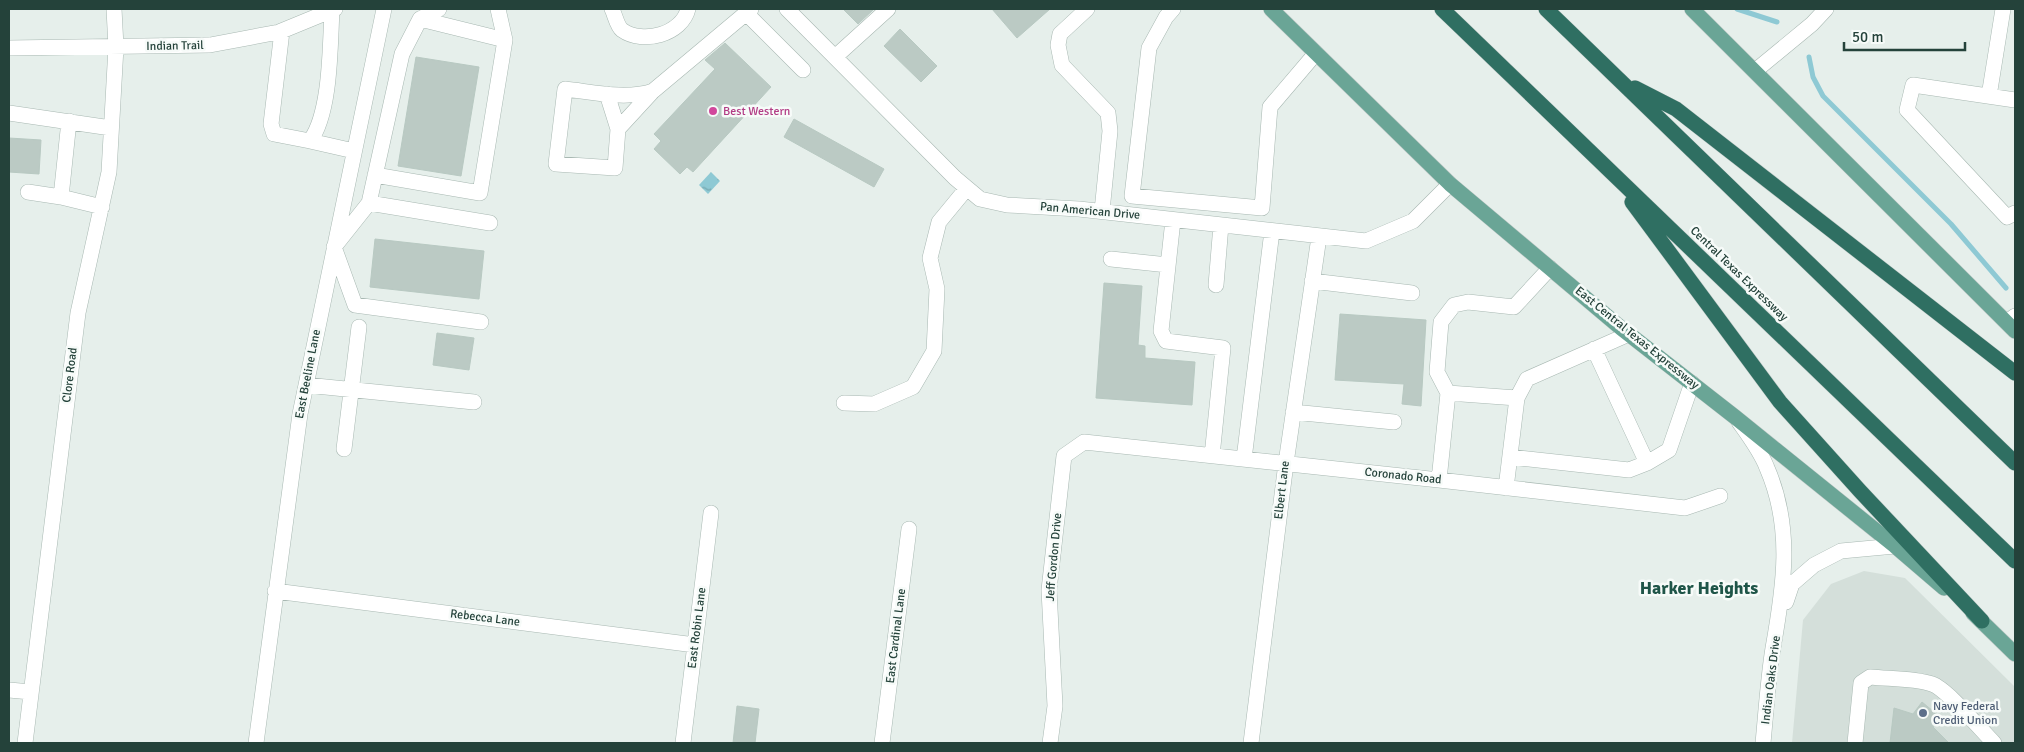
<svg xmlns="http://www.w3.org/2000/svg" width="2024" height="752" font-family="Signika,sans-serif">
<defs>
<pattern id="water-ripples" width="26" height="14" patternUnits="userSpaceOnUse" patternTransform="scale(1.25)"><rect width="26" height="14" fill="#8ec9d4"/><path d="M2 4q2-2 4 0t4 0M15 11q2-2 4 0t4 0" fill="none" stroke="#74a5ad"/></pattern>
</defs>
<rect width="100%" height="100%" fill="#e6efeb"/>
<path fill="#d4dfda" d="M1864,571L1905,578L2015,687V743H1792L1803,620L1831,584Z"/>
<path fill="url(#water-ripples)" d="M711,172L720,181L708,194L699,185Z"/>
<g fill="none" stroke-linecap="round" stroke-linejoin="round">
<path stroke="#8ec9d4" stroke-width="5" d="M1737,9L1777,22
M1809,57L1813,77L1823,96L1951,224L2006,288"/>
</g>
<path fill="#bbcac4" stroke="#b8c9c2" d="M843,9H874L858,24Z
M992,9H1050L1017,38Z
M900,29L937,66L921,82L884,46Z
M725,43L771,87L693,172L687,167L680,174L654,149L661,141L654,134L715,69L705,60Z
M416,57L479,67L461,176L398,166Z
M794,119L884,169L874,187L784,137Z
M9,138L41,140L39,174L9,172Z
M375,239L484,251L479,299L370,287Z
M1104,283L1142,286L1138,345L1145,346V358L1195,362L1192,405L1096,398Z
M1340,314L1426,320L1421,406L1402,404L1404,384L1335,380Z
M437,333L474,338L469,370L433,365Z
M1922,702L1939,716L1933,727L1949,743H1890L1894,708L1913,714Z
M737,706L759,709L755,743H733Z"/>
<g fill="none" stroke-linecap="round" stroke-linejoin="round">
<defs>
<path id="minor" d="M612,9C615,15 617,26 622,30C643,45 682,34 688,9
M787,9L955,178L980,199L1007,205L1079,209L1366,241L1413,221L1450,184
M1087,9L1060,34L1058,45L1062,65L1108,113L1110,131L1102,211
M1173,9L1166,17L1149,48L1132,196L1262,208L1270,107L1316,53
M747,14L803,70
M420,19L439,9
M282,31L271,124L274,134L310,141C331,113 330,45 332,10
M9,48L210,45L279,32L335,9
M835,57L888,9
M1755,71L1812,24L1826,9
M653,91C626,100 593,92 565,89L556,164L615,168L618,129L653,91L751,9
M607,94L618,129
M1989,96L2003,9
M2015,100L1913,85L1907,110L2007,217L2015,213
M9,113L111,128
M310,141L354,151
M375,175L480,193L505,40L498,9
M28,192L61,197L69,121
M61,197L102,207
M369,203L402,54L420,19L505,40
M1173,220L1161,331L1166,341L1223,348L1212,456
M1111,259L1168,265
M1312,281L1412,293
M1216,285L1221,225
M481,322L355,305L334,247L369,203L490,223
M2007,322L2015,316
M1594,349L1647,463L1669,450L1692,383
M306,385L474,402
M1448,393L1517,398
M844,403L874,404L913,387L934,351L937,289L930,258L939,222L967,188
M1293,412L1394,422
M1739,422C1749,436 1761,452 1767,468C1793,528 1784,586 1773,648C1768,679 1766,712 1763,743
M344,449L359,327
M1510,457L1629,470L1647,463
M1244,459L1272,231
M1439,480L1448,393L1437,372L1441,322L1454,305L1468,302L1514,307L1550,268
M1506,488L1517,398L1527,379L1629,334
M275,591L695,645
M1786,602L1792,584L1814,565L1841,551L1895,546
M9,690L31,692
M25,743L78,313L109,172L116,47L114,9
M256,743L300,414L384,9
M683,743L711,513
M882,743L909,529
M1050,743L1055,706L1049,590L1064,456L1084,442L1439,480L1685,508L1720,496
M1251,743L1286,463L1319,237
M1855,743L1861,683L1870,677C1890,679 1913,678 1932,684C1947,689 1981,730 1994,743"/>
<path id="major" d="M1271,9L1450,184L1621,328L1735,417L1895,546L1944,588
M1692,9L2015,331
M1973,613L2015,654"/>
<path id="highway" d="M1442,9L2015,561
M1546,9L2015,463
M1635,88L1676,109L2015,373
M1632,202L1780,402L1860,491L1982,621"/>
</defs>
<use href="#minor" stroke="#a8b8b2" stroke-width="16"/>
<use href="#major" stroke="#c2cac8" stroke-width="16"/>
<use href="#highway" stroke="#c2cac8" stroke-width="16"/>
<use href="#minor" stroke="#fff" stroke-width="15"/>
<use href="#major" stroke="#6aa596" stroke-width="15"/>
<use href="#highway" stroke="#2f6f62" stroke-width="15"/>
</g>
<circle fill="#d1479c" stroke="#f7fbf9" stroke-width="2" cx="713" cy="111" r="5"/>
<circle fill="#5c6f8a" stroke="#f7fbf9" stroke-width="2" cx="1923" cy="713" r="5"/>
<g text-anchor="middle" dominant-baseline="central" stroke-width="5" stroke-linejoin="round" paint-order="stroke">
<g font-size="12" fill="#24423a" stroke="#f7fbf9">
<text transform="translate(175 46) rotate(-1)">Indian Trail</text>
<text transform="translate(1090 211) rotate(5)">Pan American Drive</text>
<text transform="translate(1739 274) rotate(44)">Central Texas Expressway</text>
<text transform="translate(1637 338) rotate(39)">East Central Texas Expressway</text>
<text transform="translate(308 374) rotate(-79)">East Beeline Lane</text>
<text transform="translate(70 375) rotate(-83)">Clore Road</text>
<text transform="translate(1403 476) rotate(6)">Coronado Road</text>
<text transform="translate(1282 490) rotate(-83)">Elbert Lane</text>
<text transform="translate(1054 557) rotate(-85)">Jeff Gordon Drive</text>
<text transform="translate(485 618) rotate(7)">Rebecca Lane</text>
<text transform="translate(697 628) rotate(-83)">East Robin Lane</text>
<text transform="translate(896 636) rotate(-83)">East Cardinal Lane</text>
<text transform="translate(1771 680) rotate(-83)">Indian Oaks Drive</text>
</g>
<g font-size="12" fill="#b23c85" stroke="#f7fbf9" text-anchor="start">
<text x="723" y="111">Best Western</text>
</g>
<g font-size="12" fill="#4e5e75" stroke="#f7fbf9" text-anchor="start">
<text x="1933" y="706">Navy Federal<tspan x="1933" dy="14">Credit Union</tspan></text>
</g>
<g font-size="18" font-weight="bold" fill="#1f5548" stroke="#f7fbf9">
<text x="1699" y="588">Harker Heights</text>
</g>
</g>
<rect width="2024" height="752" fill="none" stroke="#24423a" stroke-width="20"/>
<path d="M1844 42v8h121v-8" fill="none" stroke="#24423a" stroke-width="2.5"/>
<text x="1852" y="42" font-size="15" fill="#24423a" stroke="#f7fbf9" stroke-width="4" paint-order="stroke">50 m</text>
</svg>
